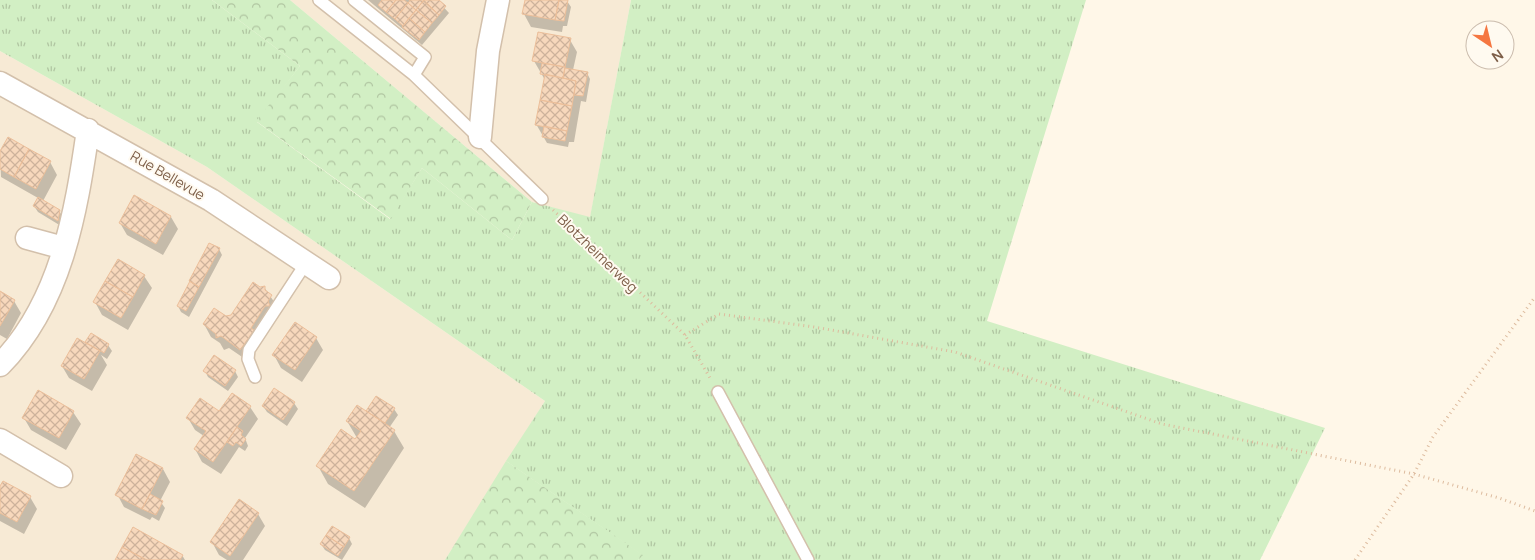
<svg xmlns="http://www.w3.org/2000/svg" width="1535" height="560" font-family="Manrope,sans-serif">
<defs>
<pattern id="grass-tufts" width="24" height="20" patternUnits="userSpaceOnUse" patternTransform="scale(1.25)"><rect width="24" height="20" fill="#d2efc4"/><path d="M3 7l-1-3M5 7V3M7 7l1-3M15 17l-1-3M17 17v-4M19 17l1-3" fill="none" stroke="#b0c5a1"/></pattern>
<pattern id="forest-crowns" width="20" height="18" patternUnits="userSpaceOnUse" patternTransform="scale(1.25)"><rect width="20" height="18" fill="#d2efc4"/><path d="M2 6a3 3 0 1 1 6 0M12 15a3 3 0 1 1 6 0" fill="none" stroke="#b0c5a1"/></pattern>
<pattern id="building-cross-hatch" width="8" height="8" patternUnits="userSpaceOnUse" patternTransform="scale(1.25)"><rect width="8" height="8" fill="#f7d8bc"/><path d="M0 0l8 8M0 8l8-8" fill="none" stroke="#cdb29b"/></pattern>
</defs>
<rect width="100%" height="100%" fill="#fff7e8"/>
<path fill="#f7ead5" d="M290,0H631L590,218L532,202Z
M0,51L207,167L545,401L445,560H0Z"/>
<path fill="url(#grass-tufts)" d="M0,0H212L300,66L257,122L390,219L422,168L512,240L532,202L590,217L631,0H1086L987,321L1325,428L1260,560H638L642,555L506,461L545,401L207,167L0,51Z"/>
<path fill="url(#forest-crowns)" d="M212,0H290L532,202L512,240L422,168L391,219L256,121L300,66Z
M506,461L643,555L638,560H445Z"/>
<path fill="#0003" d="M368,0H437L449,13L422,45Z
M526,0L567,1L571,7L567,26H563L562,32L531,27L524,14Z
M570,40L577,52L573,70L587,73L590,79L586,102L581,101L574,142H569L568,147L547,143L536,124L545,80L534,61Z
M8,139L50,162L57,175L43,201L59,211L63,217L61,226L38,212L34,206L38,198L1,177L0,154Z
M171,217L178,229L163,255L127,235L120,223Z
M219,249L222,255L189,317L181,312L178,306Z
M144,276L152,288L128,330L102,315L95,302Z
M264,287L279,309L248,361L229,348L224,350L220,343L211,337L204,324L231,316Z
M0,293L14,301L21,313L7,339L0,335Z
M91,335L108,345L112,351L107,359L101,355L107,365L92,391L69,378L62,366L85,344Z
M316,338L323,350L302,382L281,368L274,355Z
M205,371H235L238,377L228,391L208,377Z
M232,395L250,407L258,419L245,438L248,446L245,451L239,447L221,474L202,462L195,449L204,436L195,430L188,418L220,413Z
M377,398L394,409L398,415L389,428L394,431L404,448L365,508L328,484L318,466L356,441L357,438L347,421L366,413Z
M294,403L298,409L287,426L267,412L263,406Z
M73,412L81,424L66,450L31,430L24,418Z
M137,456L163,469L170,482L160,501L165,508L159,521L152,517L150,520L124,507L117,494Z
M0,488L30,497L37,509L24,534L0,521Z
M258,514L265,526L243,560H227L219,555L212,542Z
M133,529L182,555L185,560H117Z
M349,538L352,544L342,560L325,550L321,544Z"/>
<path fill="url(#building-cross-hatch)" stroke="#ecbf9a" d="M382,0H396L386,12L378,5Z
M396,0H404L408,3L395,19L386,12Z
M410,0H424L416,10L408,3Z
M424,0H439L446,6L439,15Z
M525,0H559L555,20L522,14Z
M559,0H568L564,21L555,20Z
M423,1L439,15L432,23L416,10Z
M408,3L416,10L403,26L395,19Z
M416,10L432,23L425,32L409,18Z
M409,18L425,32L419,40L402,27Z
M538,32L571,38L565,67L532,61Z
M542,63L565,67L563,78L540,74Z
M565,68L588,72L583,96L574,95L576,81L563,78Z
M545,74L576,81L572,106L540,100Z
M540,100L572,106L567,131L535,125Z
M544,126L567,131L565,141L542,137Z
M8,137L29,149L14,177L0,169V151Z
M29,149L51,161L36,189L14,177Z
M134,195L171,216L156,244L119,223Z
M38,197L60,210L58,221L33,206Z
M209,243L220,248L199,287L189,281Z
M118,259L145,275L133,297L105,281Z
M105,281L133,297L121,318L93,302Z
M190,281L199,287L186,311L177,306Z
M253,282L260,287L265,286V290L272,295L268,301L270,306H265L251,328L254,330L240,350L221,336L216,338V334L203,324L214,308L226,316L231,315Z
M0,291L15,300L0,326Z
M295,322L317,337L295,370L272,355Z
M91,333L109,344L104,353L85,342Z
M77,338L100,351L84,379L61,366Z
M214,355L236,370L225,386L203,371Z
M274,388L295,402L283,420L262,406Z
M38,390L74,411L59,438L22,418Z
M232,393L251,406L213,462L194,449L206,431L186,418L200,398L219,411Z
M376,396L395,408L385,423L366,411Z
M357,405L395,430L354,491L316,466L341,429L355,439L361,431L346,421Z
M237,427L243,431L241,435L246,439L241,446L236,442L233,446L227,442Z
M136,454L163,468L142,509L115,495Z
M3,481L31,496L17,522L0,513V486Z
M150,494L163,501L156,515L142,509Z
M239,499L259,513L230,556L210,542Z
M332,526L350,537L344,547L326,535Z
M133,527L183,555L180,560H147L122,547Z
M326,535L344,547L338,556L320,544Z
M122,547L144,559V560H115Z"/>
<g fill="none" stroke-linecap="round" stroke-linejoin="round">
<defs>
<path id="lane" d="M319,0L414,75L542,199
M354,0L425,57L414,75
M255,377L248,359L249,350L306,263
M718,392L808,560"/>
<path id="street" d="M0,83L211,200L329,278
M480,137L488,51L498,0
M27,238L64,248
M0,365C61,303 76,213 88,130
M0,440L61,476"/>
</defs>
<use href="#lane" stroke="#d3c0ab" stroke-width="14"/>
<use href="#street" stroke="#d3c0ab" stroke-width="25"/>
<path stroke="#ddbb9e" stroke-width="3" stroke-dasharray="1 4" stroke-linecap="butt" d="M553,210L685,335L710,378
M685,335L719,314L814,327L955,352L1162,424L1414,474L1499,498L1535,511
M1355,560L1414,474L1433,437L1535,297"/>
<use href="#lane" stroke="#fff" stroke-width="11"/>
<use href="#street" stroke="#fff" stroke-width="22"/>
</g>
<g text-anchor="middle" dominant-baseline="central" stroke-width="4" stroke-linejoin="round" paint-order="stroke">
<g font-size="14" fill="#7d5e48" stroke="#fffaf0">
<text transform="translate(168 175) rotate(30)">Rue Bellevue</text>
<text transform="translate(598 253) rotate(44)">Blotzheimerweg</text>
</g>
</g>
<g transform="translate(1490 45) rotate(145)"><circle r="24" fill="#fffaf0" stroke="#cbbcad"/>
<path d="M0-4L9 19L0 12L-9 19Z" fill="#f57640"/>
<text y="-8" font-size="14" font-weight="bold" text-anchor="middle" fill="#7d5e48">N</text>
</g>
</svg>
